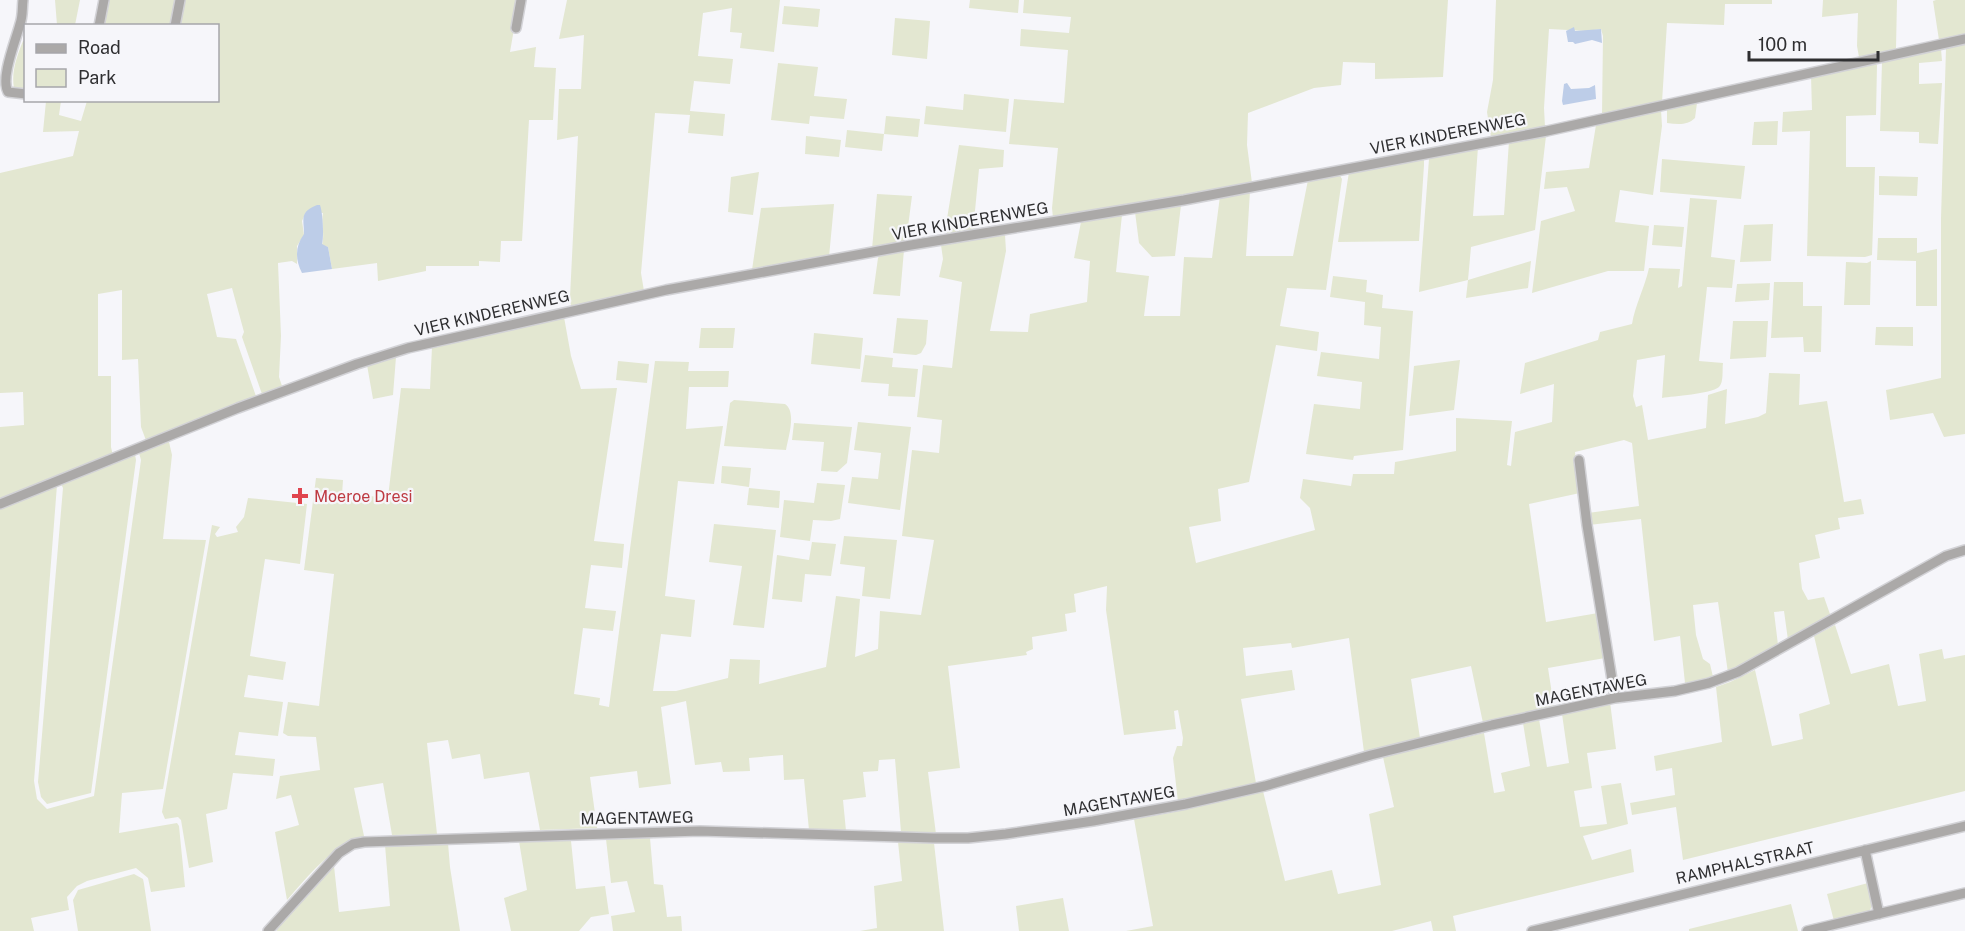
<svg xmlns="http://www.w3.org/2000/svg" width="1965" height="931" font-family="'Public Sans',sans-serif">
<rect width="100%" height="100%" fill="#f6f6fa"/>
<path fill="#e3e7d1" d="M55,0H80L75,25H57Z
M108,0H176L171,25L103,26Z
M182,0H519L510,52L536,47L534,67L556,68L553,120H529L522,241H501L500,262L479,261V266H426V271L378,281L377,263L332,269L328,247L322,245C325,234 321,224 323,213L306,212L302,221L304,235L297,246V264L292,261L278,263L281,336L279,377L283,389L263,397L242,337L244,332L232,288L207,294L217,337L236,339L257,399L147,443L141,427L138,359L122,360V290L98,294V376H111V447L113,456L0,500V427L24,425L23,392L0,393V173L73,156L79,131L43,132L46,101H61L59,115L81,121L87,101L218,100V26L177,25Z
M567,0H780L774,52L740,48L742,33L730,32L732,8L703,13L698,56L733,59L730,84L694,81L690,111L725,114L723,136L688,133L690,115L655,113L641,273L644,291L571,306L570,297L578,136L557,140L559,89H581L584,35L559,39Z
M970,0H1019L1018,13L969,8Z
M1024,0H1448L1443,77L1375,79V63L1343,62L1341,85L1314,88L1248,113L1247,145L1252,183L1053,218L1052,208L1058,148L1009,144L1014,99L1064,103L1068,50L1020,46L1021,29L1069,33L1071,17L1023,13Z
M1496,0H1772V4H1725L1724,25L1667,23L1662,102L1602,114L1603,36L1601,29L1587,31L1549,29L1544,108L1545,127L1491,137L1487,112L1493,80Z
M1823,0H1897L1896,48L1891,51L1859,57L1857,46L1858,13L1822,17Z
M1936,0H1965V35L1939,40L1933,1Z
M784,6L820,9L818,27L782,24Z
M895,18L930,21L927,59L892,55Z
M23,41H25V92L14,88C11,72 17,56 23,41Z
M1965,44V434L1944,437L1933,413L1890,420L1886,390L1941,378V218L1946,48Z
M1941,49L1942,61L1919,63V84L1942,83L1938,144L1919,143V132L1880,131L1882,62Z
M1874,62L1877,65L1876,115L1846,116V167H1875L1872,255L1865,257L1807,256L1810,131L1782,132L1783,112L1812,110L1811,76Z
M778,63L818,67L814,96L847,99L844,119L810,116L809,124L771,120Z
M964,94L1009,99L1006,132L924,124L926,106L963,110Z
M1697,103L1695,118C1687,126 1677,124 1667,123V109Z
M1661,110L1662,126L1653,195L1620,190L1615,222L1649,226L1644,271H1608L1532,293L1541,221L1575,211L1567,187L1544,189L1546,172L1589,168L1596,125Z
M886,116L920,119L918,137L884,134L882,151L845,147L847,130L884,134Z
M1778,121L1777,145H1752L1754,122Z
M1543,135L1546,136L1535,230L1471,247L1468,280L1531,261L1528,288L1466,298L1468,280L1419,292L1429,159L1432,156L1478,147L1473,216L1504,215L1509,141Z
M806,136L841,140L839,157L805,154Z
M959,145L1004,150L1003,167L979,169L974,221L975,232L947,236L946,225Z
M1420,158L1424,160V165L1419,241L1338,242L1349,172Z
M1662,159L1745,166L1741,199L1660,192Z
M759,172L753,215L728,212L731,177Z
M1339,174L1342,179L1326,290L1287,288L1280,326L1319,332L1317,351L1276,345L1249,482L1218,489L1221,521L1189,527L1196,563L1315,530L1310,508L1300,498L1303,479L1351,486L1353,474H1394L1395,462L1456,451V418L1512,421L1507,465L1511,466L1515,432L1552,422L1554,384L1520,394L1525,363L1598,340L1600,332L1632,324C1635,305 1645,287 1649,268L1680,269L1678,288L1682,286L1690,198L1717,200L1711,257L1735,260L1732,288L1707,287L1699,361L1723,363C1722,370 1724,382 1719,387C1710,394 1674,396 1662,398L1665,355L1637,360L1633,396L1636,407L1642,405L1648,440L1706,428L1708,395L1727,389L1725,424L1758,417L1766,413L1769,373L1800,374L1799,405L1827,401L1844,502L1861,499L1864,514L1838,518L1840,529L1815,535L1820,558L1799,563L1802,589L1808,600L1824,597L1831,617L1788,640L1784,611L1774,612L1778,645L1728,673L1718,602L1693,605L1696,635L1703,659L1710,664L1713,677L1685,683L1680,636L1654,641L1641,519L1589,525L1588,513L1639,506L1632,443L1624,440L1575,452L1580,493L1529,504L1546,622L1598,613L1605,658L1548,668L1554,707L1483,723L1471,666L1411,679L1420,738L1364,752L1349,638L1292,648L1291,643L1243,648L1246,676L1292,670L1295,690L1241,699L1256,783L1178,802L1173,758L1177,746H1182L1183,738L1178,710L1174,711L1176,729L1124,735L1106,610L1107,586L1074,594L1076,612L1065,614L1067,631L1032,637L1033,649L1026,652L1027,655L948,666L960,768L928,772L936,834L901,832L895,759L879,760L878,771L863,772L866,797L843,800L846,831L809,830L804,779L784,780L783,755L749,758L750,771L723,772L721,762L695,765L686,701L661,707L671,784L639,788L637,771L590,777L597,828L540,830L529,772L484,779L480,754L452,759L448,740L427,743L437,834L392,835L383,783L354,788L364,836C330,848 310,874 287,900L275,832L299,825L291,795L276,799L280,776L320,770L316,737L288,736L283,733L288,702L319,706L334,574L304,570L316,478L343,480L342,495L388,497L401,388L430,389L432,347L564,317L571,356L581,389L617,388L594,541L624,544L622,568L591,565L585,608L616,611L613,631L583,628L574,694L600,698L599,705L609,707L655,361L689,362L688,371H729L728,387H689L686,429L723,426L714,484L678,481L665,596L695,600L691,637L661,634L653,691H676L728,678L730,659L760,660L759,684L826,667L836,596L860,599L855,657L878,649L880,611L921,615L934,540L902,536L912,450L939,453L942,420L917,417L923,365L952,368L962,282L939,277L943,259L941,245L1005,235L1006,251L990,331L1028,332L1030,314L1087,302L1090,261L1074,258L1081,222L1122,215L1116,272L1149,276L1144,316H1180L1184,257L1212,258L1220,196L1250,191L1246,256H1293L1308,180Z
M1879,176L1918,177L1917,196L1879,195Z
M877,194L912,196L906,242L872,249Z
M834,204L829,257L752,270L761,208Z
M1181,205L1175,256L1152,257L1139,243L1135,212Z
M1773,224L1771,261L1740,262L1744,225Z
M1654,225L1684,227L1682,247L1652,245Z
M1878,238H1917V253L1937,249V306H1916V261L1877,260Z
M904,250L900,296L873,294L878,258L880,255Z
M1871,261L1870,305H1844L1846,262L1867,263Z
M1333,276L1367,280L1366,292L1383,295L1382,308L1413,311L1403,450L1354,456L1353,460L1306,454L1314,404L1360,409L1362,382L1317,376L1321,352L1379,359L1381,327L1364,325L1365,302L1330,297Z
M1774,282H1803V306H1822L1821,352H1804L1803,337L1771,338Z
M1770,283L1769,300L1735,302L1737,284Z
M897,318L928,320L926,344L921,353L916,355L893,353Z
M1733,321H1768L1766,357L1730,359Z
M1876,327H1913V346L1875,345Z
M701,328H735L733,348H699Z
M814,333L863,338L860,369L811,364Z
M865,355L893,358L892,367L918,369L915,397L888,396L889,384L861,382Z
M394,356L396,357L393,395L373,399L367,365Z
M1460,360L1454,410L1409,416L1414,366Z
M618,361L649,364L647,383L616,380Z
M734,400L785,404C797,412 788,438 786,450L724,446L730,403Z
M858,422L911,427L900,510L848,503L852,477L878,479L881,453L854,450Z
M794,423L852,427L847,463L837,472L821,471L824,442L792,440Z
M169,442L172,455L163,539L206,540L163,789L122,793L119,833L177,823L179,826L185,887L151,892L148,878L136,868L87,881L77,886L67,897L69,910L31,918L34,931H0V506L57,485L34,781L37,799L47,809L94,796L141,460L139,453Z
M135,455L136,460L91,793L47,804L41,797L38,782L63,488L61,484Z
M722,466L751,468L749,487L721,483Z
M817,483L845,485L840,519L831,521L813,520L810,541L780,537L784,500L814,503Z
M749,488L780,491L779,508L747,505Z
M248,498L307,504L300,564L265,559L250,656L286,662L283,680L248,675L244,697L283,702L278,736L239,732L235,755L275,759L273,776L233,773L227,809L206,814L213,862L189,868L181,820L178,817L165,819L162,812L212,525L220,527L215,534L217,537L238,532L236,527L244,517Z
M714,524L776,530L764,628L733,625L742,566L709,562Z
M844,536L897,540L890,599L862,596L865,567L840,564Z
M812,542L836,544L831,576L805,574L802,602L772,599L777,555L809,560Z
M1835,625L1851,674L1889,664L1898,706L1926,701L1919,654L1942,649L1944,659L1965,655V791L1683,860L1676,807L1632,815L1630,803L1675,795L1672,768L1656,771L1654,756L1722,742L1716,687L1730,682L1755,670L1772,746L1803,739L1799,714L1830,704L1814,636Z
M1610,702L1616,749L1587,753L1592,788L1574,791L1580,827L1607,824L1601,786L1621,783L1628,824L1583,836L1592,860L1631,849L1634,872L1453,916L1456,931H1433L1431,921L1392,931H1126L1153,926L1134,819L1170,813L1263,791L1285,881L1332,870L1338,894L1381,885L1369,814L1394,807L1383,757L1484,733L1494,793L1505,791L1501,773L1530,766L1523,723L1539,719L1547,767L1569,763L1562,714Z
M650,838L654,884L663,885L667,917L681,916L682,931H613L611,916L635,912L627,881L611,883L606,839Z
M519,841H571L576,889L605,886L609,914L591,917L579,931H511L504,898L527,890Z
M898,842L934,843L944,931H860L877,928L874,886L902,881Z
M448,843L450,867L460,931H277V929L334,866L339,912L390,906L385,845Z
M134,874L143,879L144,884L151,931H78L73,900L78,890Z
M1868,883L1873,904L1869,912L1834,921L1827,894Z
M1063,898L1069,931H1019L1016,906Z
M1791,904L1798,931H1689V929Z"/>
<path fill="#bdcde8" d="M1574,27L1575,31L1601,29L1602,43L1592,40L1575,44L1573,42H1568L1566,31Z
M1567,83L1571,89L1589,88L1595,85L1596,99L1563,105L1562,101L1564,84Z
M317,205H320C323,213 324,237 322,244L328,247L332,269L302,273C295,260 295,246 304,234C304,219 299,212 317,205Z"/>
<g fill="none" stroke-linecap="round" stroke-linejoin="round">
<defs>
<path id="minor" d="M23,0C22,8 23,16 20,24C16,40 0,78 8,92L26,94
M99,26L104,0
M175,26L180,0
M516,28L521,0
M1579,460L1587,525L1615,698
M0,504L238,408L357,364L408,348L666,290L911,245L1184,200L1547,131L1965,39
M1865,850L1879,914
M268,931L339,853L353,844L364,842L700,831L933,838H968L1006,834L1093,821L1186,804L1265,786L1371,755L1492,725L1615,698L1675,691L1709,683L1738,672L1946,556L1965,550
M1532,931L1965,826
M1807,931L1965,893"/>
</defs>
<use href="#minor" stroke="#d2d2d6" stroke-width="12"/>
<use href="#minor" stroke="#aba9a8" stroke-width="9"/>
</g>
<path fill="#e0444e" stroke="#f6f6fa" stroke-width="2" d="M297 487h6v6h6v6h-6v6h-6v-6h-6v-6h6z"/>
<g text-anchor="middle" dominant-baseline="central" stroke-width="4.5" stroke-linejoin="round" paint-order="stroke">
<g font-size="16" fill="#2f2f31" stroke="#f6f6fa">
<text transform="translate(1448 134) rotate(-11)">VIER KINDERENWEG</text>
<text transform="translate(970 221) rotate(-10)">VIER KINDERENWEG</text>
<text transform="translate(492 313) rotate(-13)">VIER KINDERENWEG</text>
<text transform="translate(1591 690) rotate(-11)">MAGENTAWEG</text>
<text transform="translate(1119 801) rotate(-10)">MAGENTAWEG</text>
<text transform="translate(637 818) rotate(-1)">MAGENTAWEG</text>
<text transform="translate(1745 863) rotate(-13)">RAMPHALSTRAAT</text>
</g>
<g font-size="16" fill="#be3a42" stroke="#f6f6fa" text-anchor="start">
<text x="314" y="496">Moeroe Dresi</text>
</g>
</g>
<rect x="24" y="24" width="195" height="78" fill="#f6f6fa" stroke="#a6a6aa" stroke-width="1.5"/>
<rect x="36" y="44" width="30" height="9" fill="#aba9a8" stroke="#a6a6aa" stroke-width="1.5"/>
<text x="78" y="54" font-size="18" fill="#2f2f31">Road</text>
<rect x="36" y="69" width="30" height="18" fill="#e3e7d1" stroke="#a6a6aa" stroke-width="1.5"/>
<text x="78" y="84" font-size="18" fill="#2f2f31">Park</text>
<path d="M1749 51v9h129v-9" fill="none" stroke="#2f2f31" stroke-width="3"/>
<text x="1758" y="51" font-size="18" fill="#2f2f31" stroke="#f6f6fa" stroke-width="4.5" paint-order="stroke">100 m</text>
</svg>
